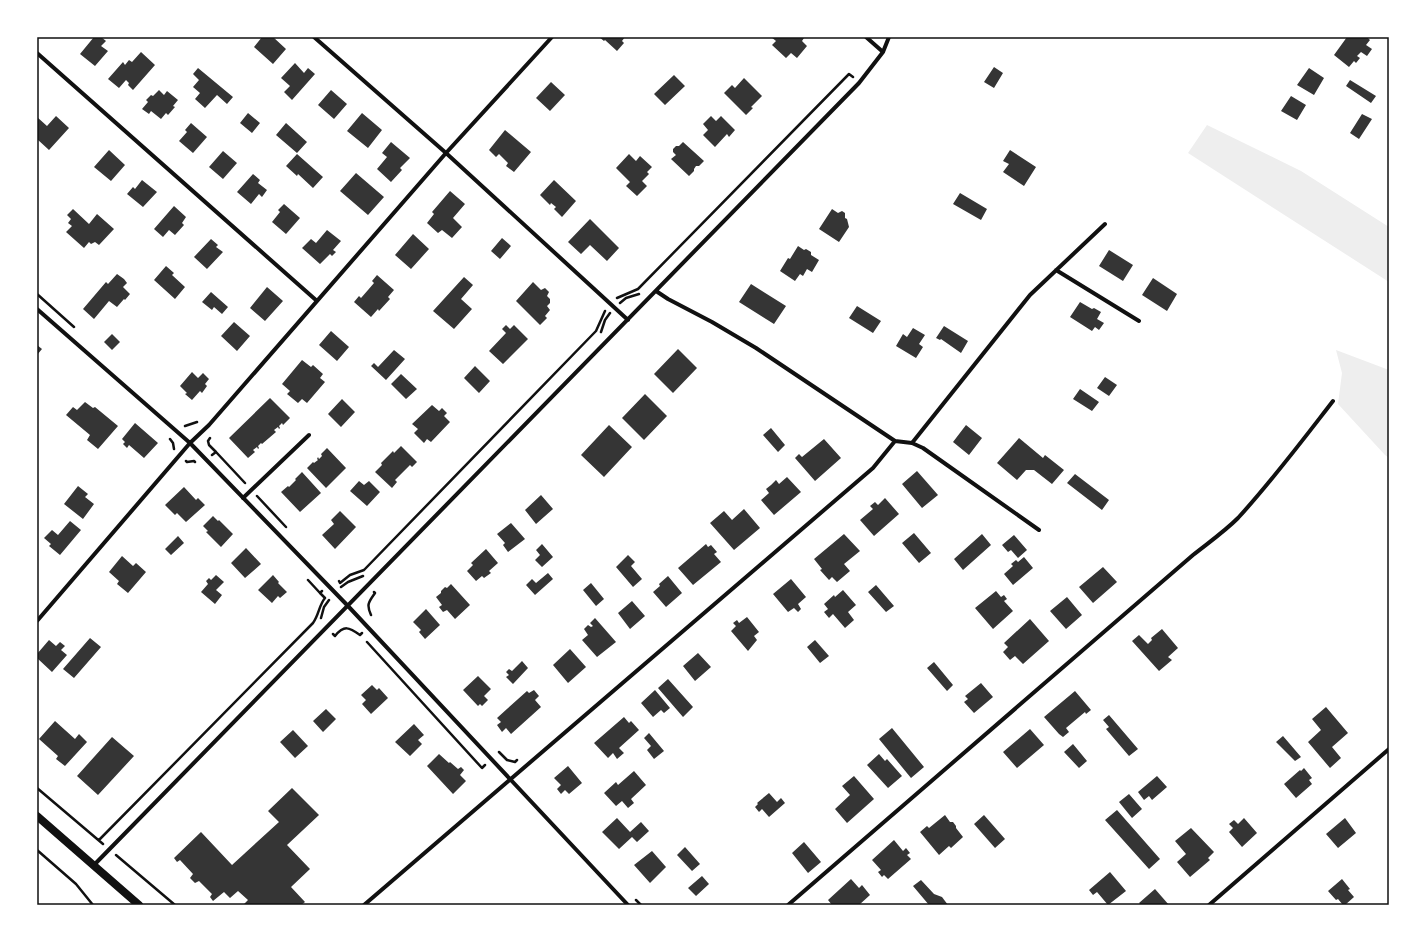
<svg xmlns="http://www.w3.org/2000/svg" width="1426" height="942" font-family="'Open Sans',sans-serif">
<rect width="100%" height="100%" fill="#fff"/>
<path fill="#eee" d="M1207,125L1301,171L1389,227V282L1188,153Z
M1336,350L1389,370V458L1385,455L1338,404L1342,373Z"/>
<path fill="#353535" d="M94,37H101L106,41L101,46L108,51L95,66L80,54Z
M262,37H273L286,49L273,64L254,47Z
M599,37H625L622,41L624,43L617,51L605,40L604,41Z
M771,37H803L804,38L802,41L807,46L797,58L791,53L786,58L772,45L776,41Z
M1347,37H1367L1370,40L1366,45L1372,49L1367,56L1361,52L1357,56L1360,58L1356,63L1354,61L1349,67L1334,55Z
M141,52L155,65L133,90L128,85L129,83L126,80L119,88L108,79L123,62L125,65L129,60L132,62Z
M295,63L304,73L308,68L315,74L292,100L284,92L290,86L281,78Z
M994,67L1003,73L994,88L984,82Z
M198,68L233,97L227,104L217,95L205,108L195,99L200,93L193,87L199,80L193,74Z
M1309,68L1324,78L1314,95L1297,85Z
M674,75L685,86L665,105L654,94Z
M744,78L762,96L751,107L753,108L746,115L724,93L732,85L735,88Z
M1350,80L1376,96L1371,103L1346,86Z
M551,82L565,95L550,111L536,98Z
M159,90L164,95L167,91L178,100L173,106L175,107L168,115L166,113L161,119L151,111L149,114L142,109L148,102L146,100L151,95L153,96Z
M331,90L347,104L334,119L318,105Z
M1291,96L1306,105L1297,120L1281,111Z
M248,113L260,123L252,133L240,123Z
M362,113L382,130L368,148L347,131Z
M1362,114L1372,119L1359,139L1350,133Z
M56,116L69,128L49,150L37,139V117L47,126Z
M711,116L716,121L721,116L735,130L729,137L727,134L715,147L703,135L708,130L703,124Z
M191,123L207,137L193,153L179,141L187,132L185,130Z
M286,123L307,142L297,153L276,135Z
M505,130L531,152L514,172L506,166L508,163L499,154L496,157L489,150Z
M391,142L410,158L400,168L402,170L391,182L377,169L387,157L382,153Z
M683,142L704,161L699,166H696L694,169V171L689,176L671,159L676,155L673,152V149L676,146H679Z
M109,150L125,165L111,181L94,167Z
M1010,150L1036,167L1024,186L1003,172L1009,164L1003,161Z
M223,151L237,163L223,179L209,167Z
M297,154L323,177L313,188L298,174L297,176L286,166Z
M629,154L636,161L640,156L652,167L647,172L649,174L642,181L647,186L637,196L626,186L630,182L616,168Z
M356,173L384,197L368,215L340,191Z
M253,174L260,180L258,183L267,190L262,197L259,194L251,204L237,192Z
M142,180L157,192L143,207L127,194L133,187L135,189Z
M554,180L576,201L562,217L554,209L556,207L551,203L550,205L540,195Z
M450,191L465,204L453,218L462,227L452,238L442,230L438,233L427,223L434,214L432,212Z
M960,193L987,209L981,220L953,204Z
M284,204L300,218L286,234L272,222L280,212L278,210Z
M174,206L186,217L182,223L184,225L175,235L169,230L163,237L154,229Z
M73,209L89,224L97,214L114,229L99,245L95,242L91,244L89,242L84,248L66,232L72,226L68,223L71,219L67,215Z
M832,209L838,213L842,211L845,213V218L847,219L849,227L839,242L819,229Z
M590,219L619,248L607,261L590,245L581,254L568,242Z
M327,230L341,241L333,250L336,252L332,256L330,254L320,264L302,248L311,239L316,243Z
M413,234L429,249L411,269L395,255Z
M502,238L511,246L500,259L491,251Z
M211,239L218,245L216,247L223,252L207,269L194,257Z
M798,246L804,250L806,249L811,252V255L819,260L812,272L807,269L803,276L800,274L795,281L780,271L788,258L790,259Z
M1109,250L1133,265L1123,281L1099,266Z
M166,266L174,273L172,275L185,287L175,299L154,280Z
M117,274L124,279L127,283L123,287L130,294L125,300L124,299L117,307L109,301L94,319L83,309L106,282L108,284Z
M377,275L394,290L388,297L390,299L379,311L378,309L371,317L354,302L359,296L361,298L368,290L374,283L372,281Z
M464,277L473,285L461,299L472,309L454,329L433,311Z
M1153,278L1177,294L1167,311L1142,295Z
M533,282L541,290L545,288L549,292L547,296L550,299V303L547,306L550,310L545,316L547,318L540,325L516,301Z
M751,284L786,306L774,324L739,302Z
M267,287L283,301L265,321L250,308Z
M211,292L228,307L222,314L214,307L212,310L202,302Z
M1080,302L1092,309L1094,308L1101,312L1097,319L1104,323L1099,330L1095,327L1092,331L1070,317Z
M857,306L881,321L873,333L849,318Z
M234,322L250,336L237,351L221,336Z
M506,325L510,329L514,325L528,339L503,364L489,351L506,333L502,329Z
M944,326L968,341L961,353L941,339L940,340L936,338Z
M913,328L925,335L919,344L923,347L916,358L896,346L903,334L907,337Z
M331,331L349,347L337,361L319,345Z
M112,334L120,342L112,350L104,342Z
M37,345L42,349L37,355Z
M678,349L697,368L673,393L654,374Z
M394,350L405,359L386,380L371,366L374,363L378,367Z
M302,360L311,367L313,365L323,374L320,378L325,382L307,403L302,399L298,403L287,394L290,391L282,384Z
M475,366L490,381L479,393L464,378Z
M192,372L198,378L203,373L209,379L205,384L207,386L202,393L200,391L192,400L185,394L187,393L180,386Z
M401,374L417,389L406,399L391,384Z
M1105,377L1117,385L1109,396L1097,388Z
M1080,389L1099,402L1092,411L1073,399Z
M645,394L667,416L644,440L622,418Z
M270,398L290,418L283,425L282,423L279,426L280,428L279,429L278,427L274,430L276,432L262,444L261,443L258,446L259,448L258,449L257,447L253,450L255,452L248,458L229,438Z
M342,399L355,412L341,427L328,414Z
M85,402L93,408L95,407L118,426L98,449L87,440L90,435L66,415L73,407L77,410Z
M432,405L439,411L442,408L447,413L444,416L450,422L431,442L427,439L424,443L414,433L418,429L412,424Z
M135,423L158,443L144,458L129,445L127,448L123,444L125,442L122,439Z
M609,425L632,447L604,477L581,455Z
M966,425L982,438L969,455L953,442Z
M771,428L785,445L778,452L763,435Z
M1019,438L1043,458L1045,455L1064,470L1052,484L1034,470H1026L1017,480L997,463Z
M824,439L841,458L815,481L795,458L799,454L802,457Z
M401,446L417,462L412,467L410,465L395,480L397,482L392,488L375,472L382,465L381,463L393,451L394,453Z
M327,448L346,468L326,488L307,468L313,462L314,463L318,460L317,459L318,457L319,459L322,456L321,454Z
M917,471L938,495L922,508L902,484Z
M302,472L321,493L300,512L281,492L288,486L289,487L296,480L295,479Z
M1075,474L1109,500L1102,510L1067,483Z
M787,477L801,492L774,515L761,500L769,493L766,489L771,485L776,480L779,484Z
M359,481L364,485L369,481L380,492L367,506L350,491Z
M78,486L88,494L85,497L94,504L83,519L64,504Z
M184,487L196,500L198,498L205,505L186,522L177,513L175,515L165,505Z
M541,495L553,509L536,524L525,510Z
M885,498L899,514L874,536L860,520L873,509L870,506L875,502L878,505Z
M744,509L760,528L734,550L710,523L724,511L732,520Z
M340,511L356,527L335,549L322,535L334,524L331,520Z
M213,516L218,521L219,520L233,534L221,547L206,532L208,531L203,526Z
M70,521L81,530L60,555L49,546L51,544L44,538L52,530L58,535Z
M511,523L525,539L508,552L503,545L505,543L497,534Z
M914,533L931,553L919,563L902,543Z
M844,534L860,551L844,564L850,571L837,582L832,577L829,580L820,570L822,569L814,559Z
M982,534L991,545L963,570L954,559Z
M1014,535L1027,550L1018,558L1011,550L1008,552L1002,545Z
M178,536L184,543L171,555L165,549Z
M542,544L553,557L542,567L535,560L540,555L536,550Z
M706,544L708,547L711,545L717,552L714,554L721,562L693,585L678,568Z
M246,548L261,564L245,578L231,563Z
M486,549L498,563L489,571L491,573L484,578L482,576L476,581L467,571L473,565L471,563Z
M628,555L635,562L631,566L642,579L633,587L616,567Z
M122,556L133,566L136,563L146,572L128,593L117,584L119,581L109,572Z
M1024,557L1033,568L1013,585L1004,574L1013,566L1011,564L1016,560L1018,562Z
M1103,567L1117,582L1093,603L1079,587Z
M548,573L553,579L535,595L526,585L532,579L536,583Z
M216,575L224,582L216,590L222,595L215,604L201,592L208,584L206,581L209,578L211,580Z
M273,575L279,582L278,583L287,592L280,598L278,596L272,603L258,590Z
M668,576L682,593L666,607L653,592L660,586L659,584Z
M791,579L806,597L798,604L801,609L798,612L794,608L788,612L773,594Z
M591,583L604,599L596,606L583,590Z
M451,584L470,605L455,619L447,610L443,612L439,607L442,605L436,597L441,593V591L445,587L447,588Z
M876,585L894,606L886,612L868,592Z
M843,590L856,605L848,612L854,620L845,628L833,614L829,618L824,612L828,609L824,604L834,595L835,597Z
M996,591L1001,597L1004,595L1007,599L1004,601L1013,611L993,629L975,608Z
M1067,597L1082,615L1066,629L1050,611Z
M632,601L645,616L630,629L618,613Z
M426,609L440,625L425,639L419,632L421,630L413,622Z
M747,617L759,632L754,636L757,640L748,651L731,631L736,626L733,623L737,620L739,623Z
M595,618L616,642L597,657L582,640L588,635L584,629L588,625L591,627L593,626L590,623Z
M1030,619L1049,641L1023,664L1015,656L1010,660L1003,652L1008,647L1004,643Z
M1162,629L1178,648L1168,657L1172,660L1159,671L1132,641L1139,635L1148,644L1152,640L1151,638Z
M90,638L101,647L74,678L63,669Z
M49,640L56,646L60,642L65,646L61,650L67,655L52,672L37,658V654Z
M815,640L829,656L820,663L807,647Z
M570,649L586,667L568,683L553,665Z
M698,653L711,667L695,681L683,666Z
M522,661L528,668L513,684L506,677L509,675L506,672L509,669L512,671Z
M934,662L953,685L947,691L927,668Z
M478,676L491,689L484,696L488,700L482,706L480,704L478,706L463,690Z
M668,679L693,707L683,717L658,688Z
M981,683L993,697L974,713L964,702L968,699L965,696Z
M372,685L377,690L379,688L388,698L371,714L362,704L366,700L361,695Z
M534,690L539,696L535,700L541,707L511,734L506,728L502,732L497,725L501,722L497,718L527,691L529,693Z
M655,690L670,708L664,713L661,710L653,717L641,703Z
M1075,691L1091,710L1086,714L1085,712L1066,728L1069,732L1063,737L1059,734L1044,717Z
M1326,707L1348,733L1332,747L1341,758L1330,768L1308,742L1321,730L1312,719Z
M326,709L336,719L323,732L313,721Z
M1109,715L1138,749L1129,756L1106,729L1109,727L1103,720Z
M624,717L629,723L631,721L639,730L619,748L624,753L617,759L613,753L608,758L594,743Z
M55,721L75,739L79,734L87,742L65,766L56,759L58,756L39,739Z
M414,724L424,735L418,740L422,744L410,756L395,742Z
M892,728L924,767L911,778L879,739Z
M1030,729L1044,745L1017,768L1003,752Z
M293,730L308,746L295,758L280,742Z
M649,733L664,751L654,759L647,750L651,746L644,738Z
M1283,736L1301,757L1295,761L1276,742Z
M112,737L134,756L98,795L77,776Z
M1073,744L1087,761L1079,768L1064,752Z
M439,754L449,763L450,762L458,769L461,767L464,770L460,775L466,781L453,794L427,766Z
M879,754L885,761L887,759L902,776L888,788L867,765Z
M568,766L582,783L569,794L565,790L561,794L557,789L561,785L554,778Z
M1304,768L1312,778L1309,780L1312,784L1296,798L1284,784L1300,770L1301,771Z
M634,771L646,785L631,799L634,803L628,808L622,801L616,806L604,793L616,782L618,785Z
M854,776L874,799L847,823L835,809L850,795L842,786Z
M1157,776L1167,787L1152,800L1149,796L1144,800L1138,792Z
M292,788L319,815L287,845L310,869L291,887L305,902L301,905H243L248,900L238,891L230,898L224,892L213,901L210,897L212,894L199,881L195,883L190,878L193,874L180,860L177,862L174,858L201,832L232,865L279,822L268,811Z
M769,793L777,802L781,798L785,803L769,817L762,809L759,812L755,807L758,804L757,803Z
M1129,794L1142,809L1132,818L1119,802Z
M1117,810L1160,859L1149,869L1105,820Z
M945,815L950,822H953L956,826V828L963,837L951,848L949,846L939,855L920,832L927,826L929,828Z
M984,815L1005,839L995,848L974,824Z
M617,818L630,832L641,822L649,831L637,842L632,837L619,849L602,832Z
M1244,818L1257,833L1242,847L1229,832L1233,828L1229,824L1234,820L1238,824Z
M1345,818L1356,833L1338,848L1326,834Z
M1191,828L1214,852L1208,858L1210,860L1190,877L1177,862L1186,854L1175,841Z
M894,840L903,851L906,848L910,853L907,855L911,859L888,879L884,875L882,877L878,872L881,870L872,860Z
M804,842L821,862L808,873L792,853Z
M685,847L700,864L692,871L677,855Z
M652,851L666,867L650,883L634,865Z
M1110,872L1126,891L1108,905L1097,892L1093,895L1089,890Z
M702,876L709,884L696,896L688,888Z
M851,879L859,888L862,885L870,895L859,905H832L828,900Z
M1342,879L1350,889L1348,890L1354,897L1345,905H1343L1338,899L1336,900L1328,891Z
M921,880L934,894L942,897L948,905H929L913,886Z
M1155,889L1169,905H1141L1139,903Z"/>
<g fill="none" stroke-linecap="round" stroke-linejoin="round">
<path stroke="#111" stroke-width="2.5" d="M37,294L74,327
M617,298L638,289L849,74L853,77
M620,303L626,298L639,294
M601,332L605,320L610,313
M185,426L197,422
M210,438L208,441L209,445L216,452
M170,439L173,443L174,449
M212,455L216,452L245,483
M186,461L187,462L194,461L195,462
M257,496L286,527
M308,580L320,593
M339,581L340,583L350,575L364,570L596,331L605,311
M341,587L348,582L363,576
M371,615C366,604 369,602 375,593L374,592
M321,618L324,607L329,600
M333,634L335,636C344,625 349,627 360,635L362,633
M367,642L482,768L485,765
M499,752L507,760L515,762L517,760
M37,788L103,844
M99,840L313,623C319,615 319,605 325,598L320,593L322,591
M37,850L76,884L93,905
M116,855L175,905
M636,900L641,905"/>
<path stroke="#111" stroke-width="4" d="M314,37L446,153L628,320
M866,37L883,52
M37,53L317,301
M1056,270L1139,321
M656,291L668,299L712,322L756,348L895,441L912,443L923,448L1039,530
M37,309L190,443L348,606L628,905
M912,443L1030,295L1105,224
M243,498L309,435
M37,621L190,443L209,425L446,153L552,37
M94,865L859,83L883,52L889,37
M364,905L873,468L895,441
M788,905L1193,555C1208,543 1224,532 1238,518C1272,481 1302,441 1333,401
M1209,905L1389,749"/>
<path stroke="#111" stroke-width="8" d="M37,816L139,905"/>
</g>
<rect width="1426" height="942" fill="none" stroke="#ffffff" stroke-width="76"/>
<rect x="38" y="38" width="1350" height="866" fill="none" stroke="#111" stroke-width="1.5"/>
</svg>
